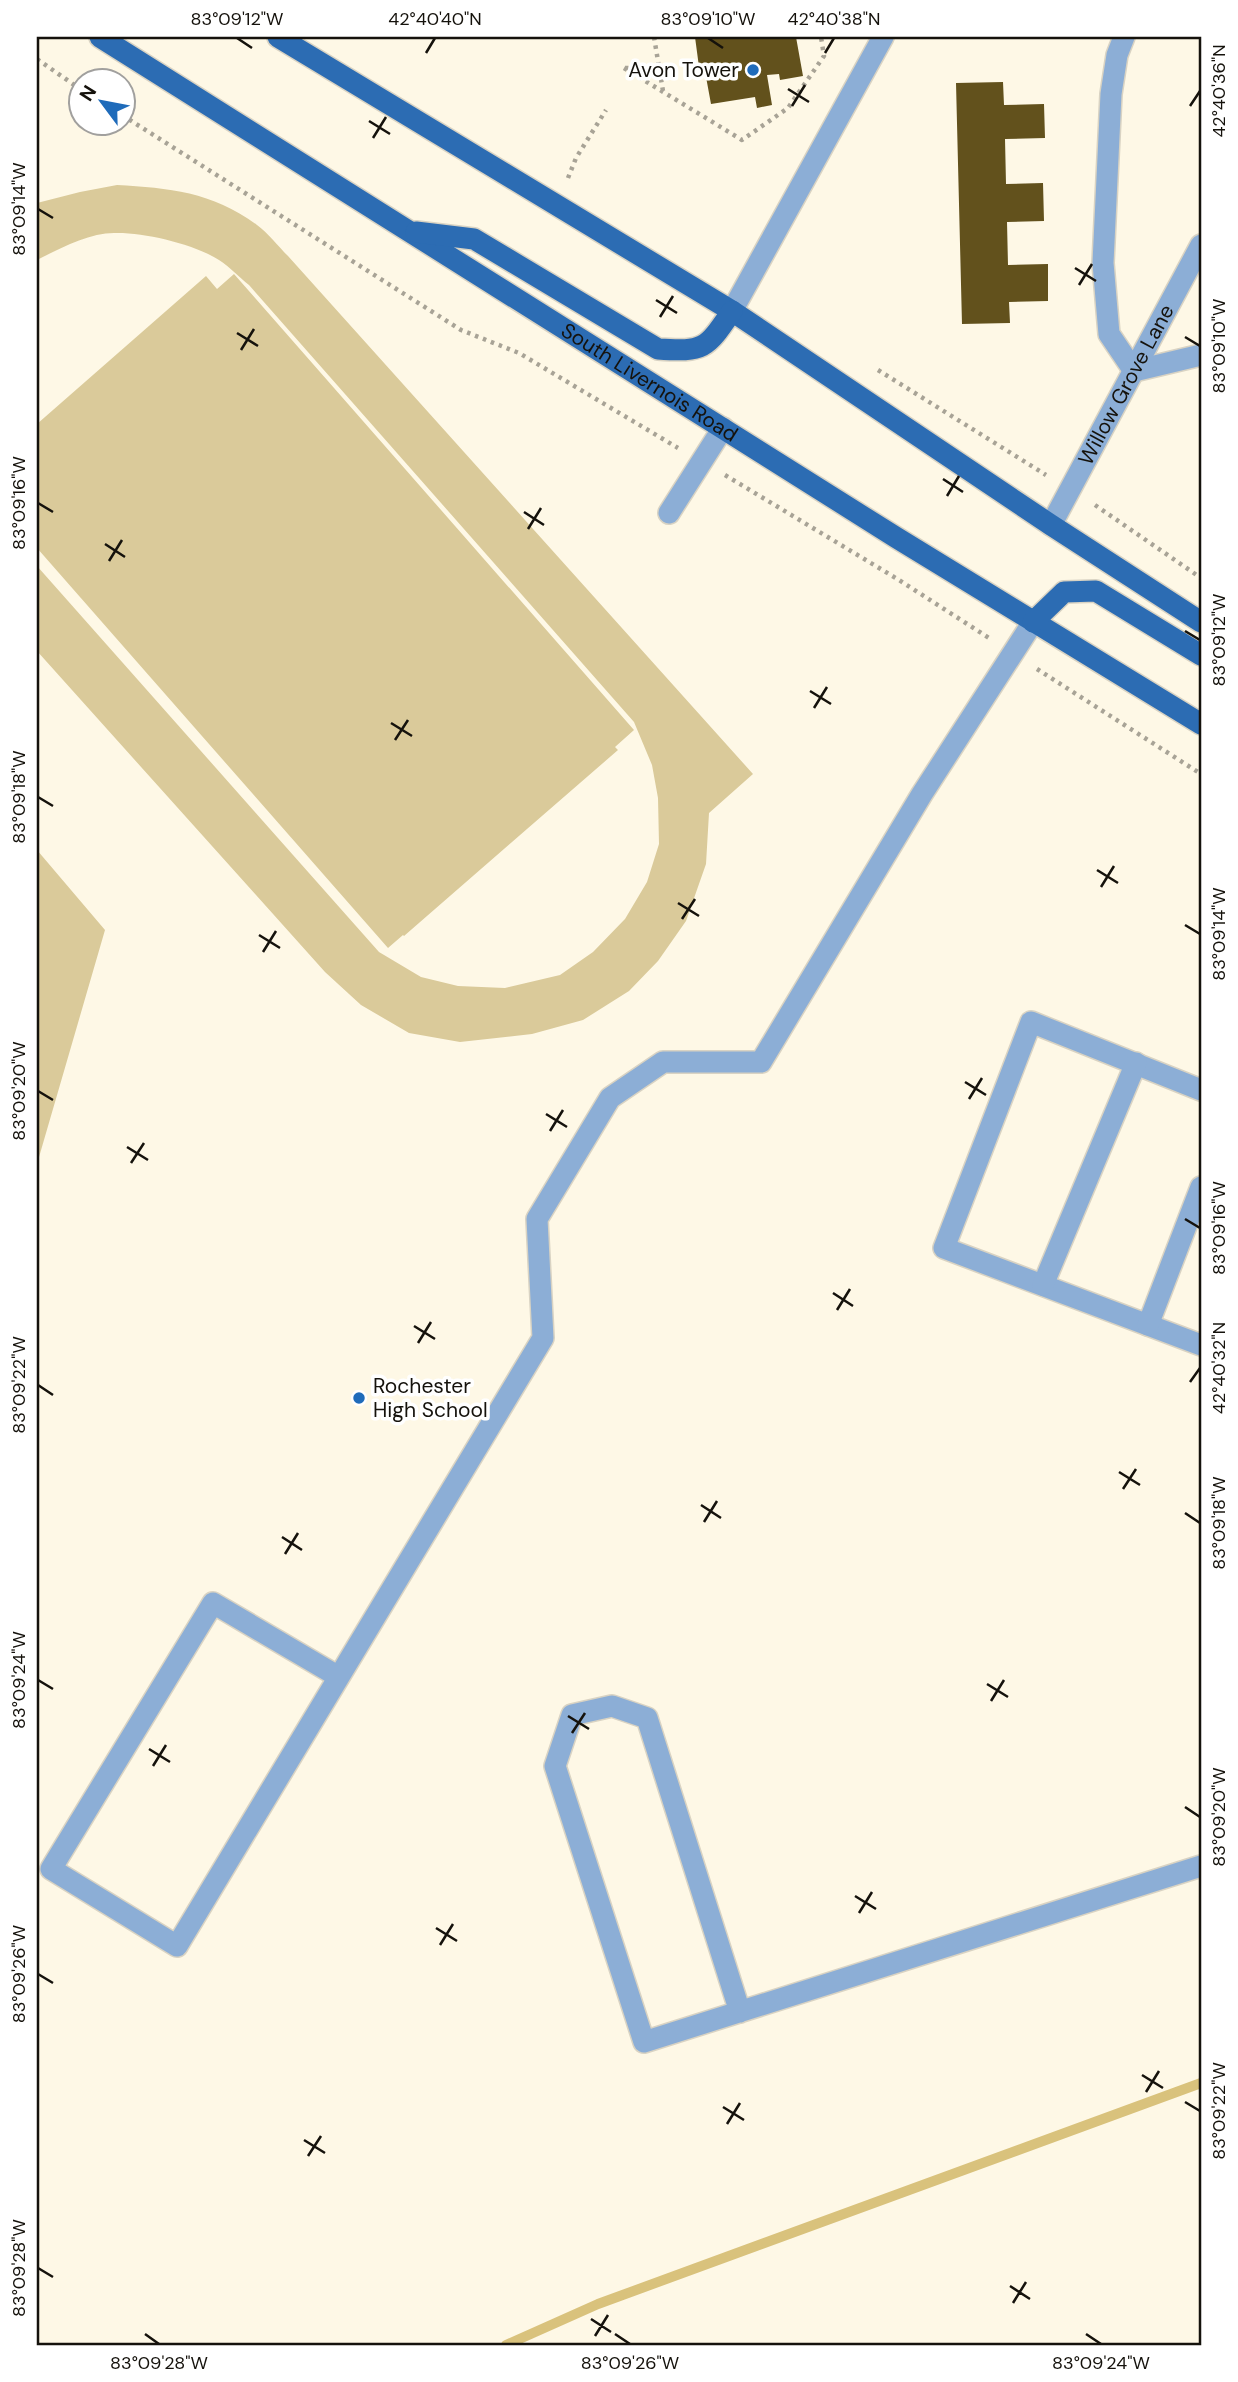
<svg xmlns="http://www.w3.org/2000/svg" width="1238" height="2382" font-family="'DM Sans',sans-serif">
<rect width="100%" height="100%" fill="#fef8e6"/>
<path fill="#daca9a" d="M117,185C169,188 213,192 257,225C268,233 278,246 288,256L753,774L709,813L706,864L686,921L658,961L629,991L583,1020L532,1034L460,1042L409,1033L361,1005L325,972L37,651V566L379,952L421,977L458,986L505,988L560,975L593,952L625,919L647,882L659,844L658,798L652,765L634,722L249,285C239,277 230,267 219,260C194,244 144,232 114,233C89,233 59,249 37,260V203L80,192Z
M234,274L634,730L615,747L618,750L404,936L403,935L388,948L37,548V424L206,276L217,289Z
M37,850L105,930L37,1164Z"/>
<g fill="none" stroke-linecap="round" stroke-linejoin="round">
<path stroke="#d9c27c" stroke-width="10" d="M506,2345L598,2304L1201,2083"/>
</g>
<path fill="#62511c" d="M695,37H796L803,76L780,80L779,74L767,75L772,105L757,108L755,97L711,104L704,66L699,67Z
M1003,82L1004,105L1044,104L1045,138L1005,139L1006,184L1043,183L1044,221L1007,222L1008,265L1048,264V301L1009,302L1010,323L962,324L956,83Z"/>
<g fill="none" stroke-linecap="round" stroke-linejoin="round">
<defs>
<g id="minor">
<path d="M1124,37L1117,55L1111,94L1103,263L1109,334L1134,371L1201,355"/>
<path d="M732,311L883,37"/>
<path d="M669,513L723,428"/>
<path id="s1" d="M1051,525L1201,245"/>
<path d="M1201,1090L1031,1022L944,1248L1201,1345"/>
<path d="M1043,1285L1136,1063"/>
<path d="M1148,1325L1201,1187"/>
<path d="M339,1677L213,1603L51,1869L177,1946L543,1338L537,1219L610,1098L663,1062H761L922,794L1033,622"/>
<path d="M740,2012L647,1718L612,1706L572,1715L555,1766L644,2042L1201,1866"/>
</g>
<g id="major">
<path id="s2" d="M100,37L897,538L1201,724"/>
<path d="M278,37L732,311L1051,525L1201,622"/>
<path d="M416,232L474,239L658,349C705,352 706,349 732,311"/>
<path d="M1033,622L1064,592L1096,591L1201,655"/>
</g>
</defs>
<use href="#minor" stroke="#d9d3c3" stroke-width="24"/>
<use href="#major" stroke="#d9d3c3" stroke-width="24"/>
<path stroke="#a8a396" stroke-width="4.5" stroke-dasharray="3.5 5" stroke-linecap="butt" d="M654,37L663,91
M37,59L80,89
M624,68L742,140L788,108L824,56L821,37
M625,68L660,67
M122,115L461,330L519,353L678,448
M568,178L576,158L606,110
M878,370L1046,475
M725,475L899,580L989,638
M1095,505L1201,578
M1037,669L1201,774"/>
<use href="#minor" stroke="#8caed6" stroke-width="21"/>
<use href="#major" stroke="#2c6cb3" stroke-width="21"/>
</g>
<path fill="none" stroke="#15120c" stroke-width="2.5" d="M237,38L252,48M708,38L723,48M426,53L435,38M825,53L834,38M788,89L809,102M792,106L805,85M1190,106L1200,91M369,121L390,134M373,138L386,117M38,209L53,218M1075,268L1096,281M1079,285L1092,264M656,300L677,313M660,317L673,296M237,333L258,346M1185,337L1200,346M241,350L254,329M943,479L963,492M947,496L959,476M38,503L53,512M524,512L544,525M528,529L541,508M105,544L125,557M109,561L122,540M1185,631L1200,640M810,691L831,704M814,708L827,687M391,723L412,736M395,740L408,720M38,797L53,806M1097,870L1118,883M1101,887L1114,866M678,903L699,916M682,919L695,899M1185,925L1200,934M259,935L280,948M263,952L276,931M965,1082L986,1095M38,1091L53,1100M969,1099L982,1078M546,1114L567,1127M550,1131L563,1110M127,1147L148,1160M131,1163L144,1143M1185,1219L1200,1228M833,1293L853,1306M837,1310L850,1289M414,1326L435,1339M418,1343L431,1322M1190,1382L1200,1368M38,1385L53,1395M1119,1472L1140,1485M1123,1489L1136,1469M701,1505L721,1518M1185,1513L1200,1523M704,1522L717,1501M282,1537L302,1550M285,1554L298,1533M38,1680L53,1689M987,1684L1008,1697M991,1701L1004,1680M568,1716L589,1729M572,1733L585,1713M149,1749L170,1762M153,1766L166,1745M1185,1807L1200,1817M855,1896L876,1909M859,1913L872,1892M436,1928L457,1941M440,1945L453,1924M38,1974L53,1983M1142,2075L1163,2088M1146,2092L1159,2071M1185,2102L1200,2111M723,2107L744,2120M727,2124L740,2103M304,2140L325,2153M308,2156L321,2136M38,2268L53,2277M1010,2286L1030,2299M1013,2303L1026,2282M591,2319L611,2332M145,2334L159,2344M615,2334L630,2344M1086,2334L1101,2344M595,2336L608,2315"/>
<g fill="#1f6bba" stroke="#fff" stroke-width="2.5">
<circle cx="753" cy="70" r="7"/>
<circle cx="359" cy="1398" r="7"/>
</g>
<g text-anchor="middle" dominant-baseline="central" stroke-width="7" stroke-linejoin="round" paint-order="stroke">
<g font-size="21" fill="#15120c" stroke="#fff" text-anchor="end">
<text x="739" y="70">Avon Tower</text>
<text x="373" y="1386" text-anchor="start">Rochester<tspan x="373" dy="24">High School</tspan></text>
</g>
<g font-size="21" fill="#15120c" stroke="#fff">
<text stroke="none"><textPath href="#s2" startOffset="649">South Livernois Road</textPath></text>
<text stroke="none"><textPath href="#s1" startOffset="159">Willow Grove Lane</textPath></text>
</g>
</g>
<rect width="1238" height="2382" fill="none" stroke="#ffffff" stroke-width="77"/>
<g transform="translate(102 102) rotate(302)"><circle r="33" fill="#ffffff" stroke="#a1a09e" stroke-width="2"/>
<path d="M0-5L12 26L0 18L-12 26Z" fill="#1f6bba"/>
<text y="-10" font-size="19" font-weight="bold" text-anchor="middle" fill="#15120c">N</text>
</g>
<rect x="38" y="38" width="1162" height="2306" fill="none" stroke="#15120c" stroke-width="2.5"/>
<g font-size="18" text-anchor="middle" fill="#15120c">
<text x="237" y="25">83°09'12"W</text>
<text x="435" y="25">42°40'40"N</text>
<text x="708" y="25">83°09'10"W</text>
<text x="834" y="25">42°40'38"N</text>
<text transform="translate(1219 91) rotate(-90)" y="6">42°40'36"N</text>
<text transform="translate(19 209) rotate(-90)" y="6">83°09'14"W</text>
<text transform="translate(1219 346) rotate(-90)" y="6">83°09'10"W</text>
<text transform="translate(19 503) rotate(-90)" y="6">83°09'16"W</text>
<text transform="translate(1219 640) rotate(-90)" y="6">83°09'12"W</text>
<text transform="translate(19 797) rotate(-90)" y="6">83°09'18"W</text>
<text transform="translate(1219 934) rotate(-90)" y="6">83°09'14"W</text>
<text transform="translate(19 1091) rotate(-90)" y="6">83°09'20"W</text>
<text transform="translate(1219 1228) rotate(-90)" y="6">83°09'16"W</text>
<text transform="translate(1219 1368) rotate(-90)" y="6">42°40'32"N</text>
<text transform="translate(19 1385) rotate(-90)" y="6">83°09'22"W</text>
<text transform="translate(1219 1523) rotate(-90)" y="6">83°09'18"W</text>
<text transform="translate(19 1680) rotate(-90)" y="6">83°09'24"W</text>
<text transform="translate(1219 1817) rotate(-90)" y="6">83°09'20"W</text>
<text transform="translate(19 1974) rotate(-90)" y="6">83°09'26"W</text>
<text transform="translate(1219 2111) rotate(-90)" y="6">83°09'22"W</text>
<text transform="translate(19 2268) rotate(-90)" y="6">83°09'28"W</text>
<text x="159" y="2369">83°09'28"W</text>
<text x="630" y="2369">83°09'26"W</text>
<text x="1101" y="2369">83°09'24"W</text>
</g>
</svg>
